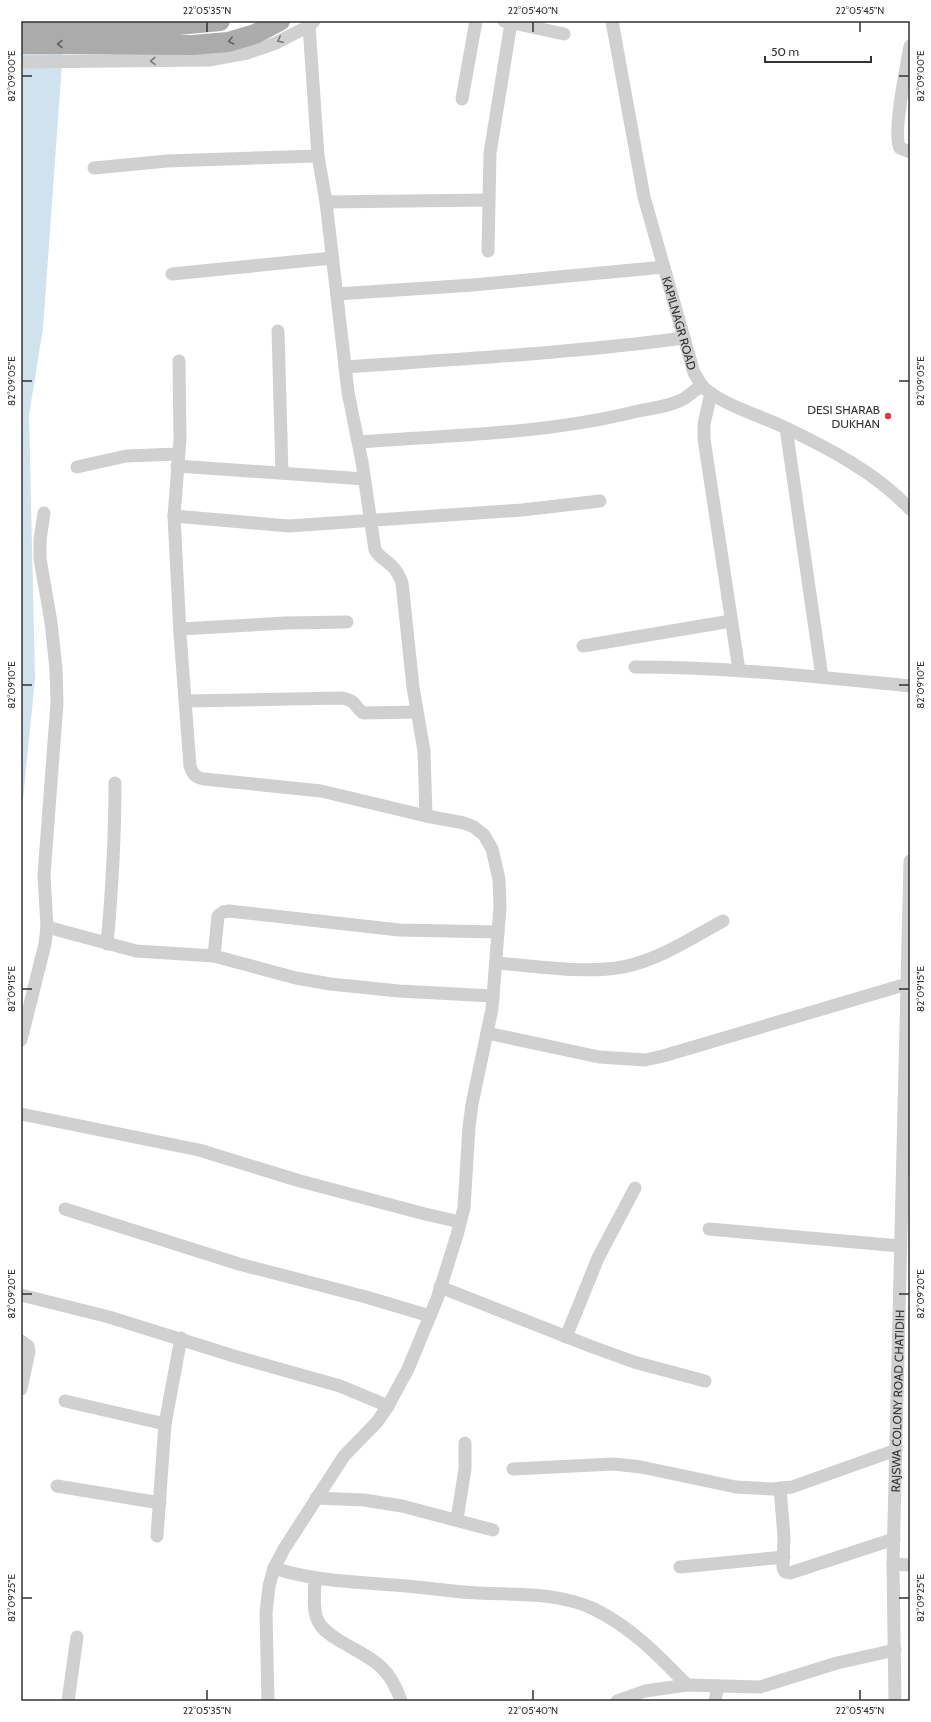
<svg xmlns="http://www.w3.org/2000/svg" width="931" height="1722" font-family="Cabin,sans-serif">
<rect width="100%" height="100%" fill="#fff"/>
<path fill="#cfe2ee" d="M21,21H65L43,328L29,415L35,679L21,819Z"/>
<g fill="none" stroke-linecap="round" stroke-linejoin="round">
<g stroke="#d0d0d0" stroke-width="13">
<path d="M504,21L564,34"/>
<path id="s1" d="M612,21L644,197L694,373C697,377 699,382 702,386C721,405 762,416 786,428C830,449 876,473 910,509"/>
<path d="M309,26L318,156L326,202L348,392L362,462L375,550C380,558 386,560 392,566C397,571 400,577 402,583L413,687L424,751L426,816"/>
<path d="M910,46C907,64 892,135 900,148L910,152"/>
<path d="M21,62L209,60L247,53L276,43L309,26L314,21"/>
<path d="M462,99L476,21"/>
<path d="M94,168L167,161L318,156"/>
<path d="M326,202L488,200"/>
<path d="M488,251L490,153L511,23"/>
<path d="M172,274L332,258"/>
<path d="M337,294L473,285L664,267"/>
<path d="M278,331L282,473"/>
<path d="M179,361L180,439L174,516L180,634L190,766C193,775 195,777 204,779L321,791L426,816L464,823L474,827L484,835L492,849L499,879L500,907L492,1009L472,1104L469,1127L464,1208L457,1235L437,1299L408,1369L388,1406L377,1422L344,1456L284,1549L274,1568L269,1586L266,1613L268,1701"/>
<path d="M345,367C459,359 572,353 684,338"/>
<path d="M711,393L704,424V439L739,670"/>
<path d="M786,428L822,677"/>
<path d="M359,442C452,435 547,434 638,411C653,408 672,406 685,398C691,394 696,389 702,385"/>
<path d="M177,466L364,479"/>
<path d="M77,467L126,456L178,454"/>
<path d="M174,516L289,526L522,510L600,501"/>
<path d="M180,629L285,623L347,622"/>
<path d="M583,646L731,621"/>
<path d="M635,667C727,667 818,677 910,686"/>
<path d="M185,701L342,698C357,701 353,705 363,713L417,712"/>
<path d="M47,927L136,951L214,956L296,978L330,984L399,991L493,996"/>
<path d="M107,944C112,890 115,837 115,783"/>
<path d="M214,956L218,916L223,912L229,911L399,930L498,932"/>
<path d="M496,963C537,966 583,974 623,967C659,960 691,938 723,921"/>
<path d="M487,1033L599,1057L645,1060L663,1056L907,984"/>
<path d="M21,1040L45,944L47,927L44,875L57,703L56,669L51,622L40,559V540L44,513"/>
<path d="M21,1114L199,1150L300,1181L425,1214L460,1222"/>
<path d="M65,1209L239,1264L366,1297L430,1316"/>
<path d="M709,1229L900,1246"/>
<path d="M440,1287L590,1346L634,1362L705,1381"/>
<path d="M21,1295L109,1317L237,1357L340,1386L388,1406"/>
<path d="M566,1337L598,1258L635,1188"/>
<path d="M21,1341L28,1346L29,1352L21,1389"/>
<path d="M65,1401L165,1424"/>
<path d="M513,1469L614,1464L641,1467L736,1487L772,1489L792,1487L896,1450"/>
<path d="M57,1486L160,1503"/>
<path d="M780,1488L784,1537L783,1568L785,1572L790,1573L894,1539"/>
<path d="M316,1498L364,1500L402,1506L493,1530"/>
<path d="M457,1519L465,1469V1443"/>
<path d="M157,1536L165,1424L181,1338"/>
<path d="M893,1564L910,1565"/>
<path d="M680,1567L784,1557"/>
<path d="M274,1568C316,1582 362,1582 406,1586C430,1588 454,1592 478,1593C516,1595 558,1592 594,1609C631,1627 659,1656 687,1685"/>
<path d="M315,1578C315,1590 312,1610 318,1621C322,1630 332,1636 340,1641C371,1659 389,1664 401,1701"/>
<path d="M68,1701L77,1637"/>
<path d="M617,1701L645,1691L687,1685L760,1687L837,1663L895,1650"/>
<path d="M715,1701L718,1686"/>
<path id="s2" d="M895,1701L893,1564L910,861"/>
</g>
<path stroke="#ababab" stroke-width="20" d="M21,25H178L220,21
M21,44L193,45L228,42L255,34L280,21"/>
</g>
<defs><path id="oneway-chevron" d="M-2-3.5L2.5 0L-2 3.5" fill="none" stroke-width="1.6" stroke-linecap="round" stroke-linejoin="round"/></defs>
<g stroke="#7a7a7a">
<use href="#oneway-chevron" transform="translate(280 40) rotate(154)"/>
<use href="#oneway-chevron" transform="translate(153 61) rotate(179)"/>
</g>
<g stroke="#636363">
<use href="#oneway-chevron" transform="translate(231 41) rotate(166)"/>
<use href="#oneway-chevron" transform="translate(60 44) rotate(-180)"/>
</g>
<path fill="none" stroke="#333" stroke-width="1.5" d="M207,22V32M533,22V32M860,22V32M22,76H32M899,76H909M22,381H32M899,381H909M22,685H32M899,685H909M22,989H32M899,989H909M22,1294H32M899,1294H909M22,1598H32M899,1598H909M207,1690V1700M533,1690V1700M860,1690V1700"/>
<circle fill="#e63946" stroke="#fff" stroke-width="1.5" cx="888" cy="416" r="4"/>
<g text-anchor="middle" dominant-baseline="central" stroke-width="4" stroke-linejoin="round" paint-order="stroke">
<g font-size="12" fill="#333" stroke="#fff">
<text stroke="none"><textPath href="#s1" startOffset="310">KAPILNAGR ROAD</textPath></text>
<text stroke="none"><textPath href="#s2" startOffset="300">RAJSWA COLONY ROAD CHATIDIH</textPath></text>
</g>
<g font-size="12" fill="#333" stroke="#fff" text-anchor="end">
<text x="880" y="409">DESI SHARAB<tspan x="880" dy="14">DUKHAN</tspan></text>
</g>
</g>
<rect width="931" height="1722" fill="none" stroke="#ffffff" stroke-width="44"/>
<path d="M765 56v6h106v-6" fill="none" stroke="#333333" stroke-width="2"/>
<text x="771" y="56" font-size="12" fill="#333333" stroke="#ffffff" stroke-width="3" paint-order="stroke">50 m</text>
<rect x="22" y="22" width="887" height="1678" fill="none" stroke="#333" stroke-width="1.5"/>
<g font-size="10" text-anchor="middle" fill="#333">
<text x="207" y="14">22°05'35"N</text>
<text x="533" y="14">22°05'40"N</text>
<text x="860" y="14">22°05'45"N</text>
<text transform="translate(920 76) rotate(-90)" y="4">82°09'00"E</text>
<text transform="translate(11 76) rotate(-90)" y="4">82°09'00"E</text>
<text transform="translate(11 381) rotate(-90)" y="4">82°09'05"E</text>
<text transform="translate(920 381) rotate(-90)" y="4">82°09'05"E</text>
<text transform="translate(920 685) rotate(-90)" y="4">82°09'10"E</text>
<text transform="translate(11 685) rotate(-90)" y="4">82°09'10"E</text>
<text transform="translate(920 989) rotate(-90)" y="4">82°09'15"E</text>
<text transform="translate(11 989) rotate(-90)" y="4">82°09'15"E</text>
<text transform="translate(11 1294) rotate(-90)" y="4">82°09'20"E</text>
<text transform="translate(920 1294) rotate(-90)" y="4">82°09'20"E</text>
<text transform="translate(920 1598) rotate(-90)" y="4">82°09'25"E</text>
<text transform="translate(11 1598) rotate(-90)" y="4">82°09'25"E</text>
<text x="207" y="1714">22°05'35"N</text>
<text x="533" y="1714">22°05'40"N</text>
<text x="860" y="1714">22°05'45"N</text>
</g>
</svg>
